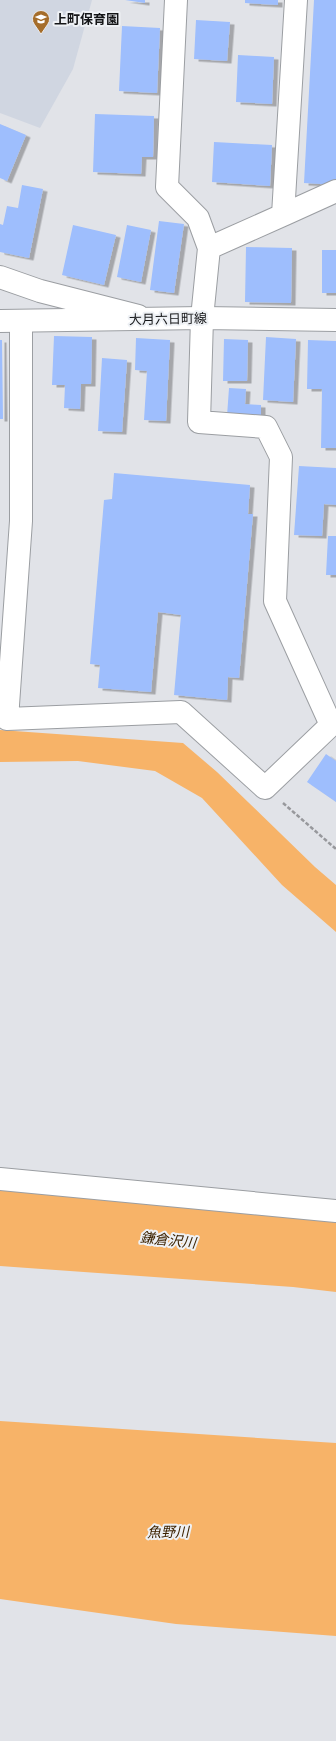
<svg xmlns="http://www.w3.org/2000/svg" width="336" height="1741" font-family="'Asap Condensed','Noto Sans JP',sans-serif">
<defs>
<filter id="shadow"><feDropShadow dx="4.5" dy="2.5" stdDeviation="0" flood-color="#0004"/></filter>
</defs>
<rect width="100%" height="100%" fill="#e1e3e8"/>
<path fill="#d0d6e1" d="M0,0H92L73,69L40,128L0,113Z"/>
<path fill="#f7b368" d="M0,730L183,743L217,772L315,867L336,885V932L282,885L202,798L155,771L78,761L0,762Z
M0,1190L336,1212V1292L293,1287L0,1266Z
M0,1421L336,1443V1636L176,1624L0,1599Z"/>
<path fill="#9ebefd" filter="url(#shadow)" d="M125,0H145V3Z
M245,0H278V5L245,3Z
M314,0H336V185L304,183Z
M196,20L230,22L227,61L194,59Z
M122,26L160,28L157,93L119,91Z
M238,55L274,57L272,104L236,102Z
M95,114L154,116L153,157H142L141,174L93,172Z
M0,124L26,135L7,181L0,178Z
M214,142L272,145L270,186L212,182Z
M22,185L43,189L29,258L0,252V224L3,225L7,206L18,208Z
M159,221L184,224L174,293L150,290Z
M73,225L116,235L104,285L62,275Z
M127,225L151,230L141,282L117,277Z
M246,247L292,248L291,303L245,302Z
M322,250H336V293H322Z
M54,336L92,337L91,384H81L80,409L64,408L65,385H52Z
M266,337L296,339L293,402L263,400Z
M136,338L170,340L166,421L144,420L147,371L135,370Z
M224,339L248,340L247,381H223Z
M0,340H2L3,419H0Z
M308,340L336,341V448H321L322,389H307Z
M102,358L127,360L122,432L98,431Z
M229,388L246,389L245,404L261,405V419L227,416Z
M299,466L336,468V505L324,504L322,536L294,535Z
M114,473L250,485L248,514H253L239,678L228,677L227,700L174,695L181,615L158,612L151,692L98,688L100,665L90,664L104,500L112,499Z
M328,536H336V575H326Z
M326,754L336,761V802L307,782Z"/>
<g fill="none" stroke-linecap="round" stroke-linejoin="round">
<defs>
<path id="minor" d="M176,0L167,187L198,218L209,248
M283,215L336,191
M0,277L40,291L138,316
M21,321V521L7,719L181,712L265,788L331,725L275,601L281,457L266,427L199,422L202,318L209,248L283,215L296,0
M0,1179L336,1211"/>
<path id="major" d="M0,321L202,318L336,320"/>
</defs>
<use href="#minor" stroke="#9b9ea2" stroke-width="24"/>
<use href="#major" stroke="#9b9ea2" stroke-width="24"/>
<path stroke="#97989c" stroke-width="2.5" stroke-dasharray="4 2" stroke-linecap="butt" d="M283,803L336,849"/>
<use href="#minor" stroke="#fff" stroke-width="22"/>
<use href="#major" stroke="#fff" stroke-width="22"/>
</g>
<defs>
<symbol id="school-pin" viewBox="-11 -11 22 30"><path d="M0 17L-7.5 6A9.5 9.5 0 1 1 7.5 6Z" fill="#a56d2a" stroke="#eef1f5"/><path d="M0-5L7-2L0 1L-7-2ZM-4 1L0 2.5L4 1V4Q0 6-4 4Z" fill="#fff"/></symbol>
</defs>
<g fill-rule="evenodd">
<use href="#school-pin" x="31" y="9" width="20" height="27"/>
</g>
<g text-anchor="middle" dominant-baseline="central" stroke-width="4" stroke-linejoin="round" paint-order="stroke">
<g font-size="13" font-weight="bold" fill="#141517" stroke="#eef1f5" text-anchor="start">
<text x="54" y="19">上町保育園</text>
</g>
<g font-size="13" fill="#141517" stroke="#eef1f5">
<text transform="translate(168 319) rotate(-1)">大月六日町線</text>
</g>
<g font-size="14" font-style="italic" fill="#3c2201" stroke="#eef1f5">
<text transform="translate(168 1240) rotate(6)">鎌倉沢川</text>
<text transform="translate(168 1532) rotate(-1)">魚野川</text>
</g>
</g>
</svg>
